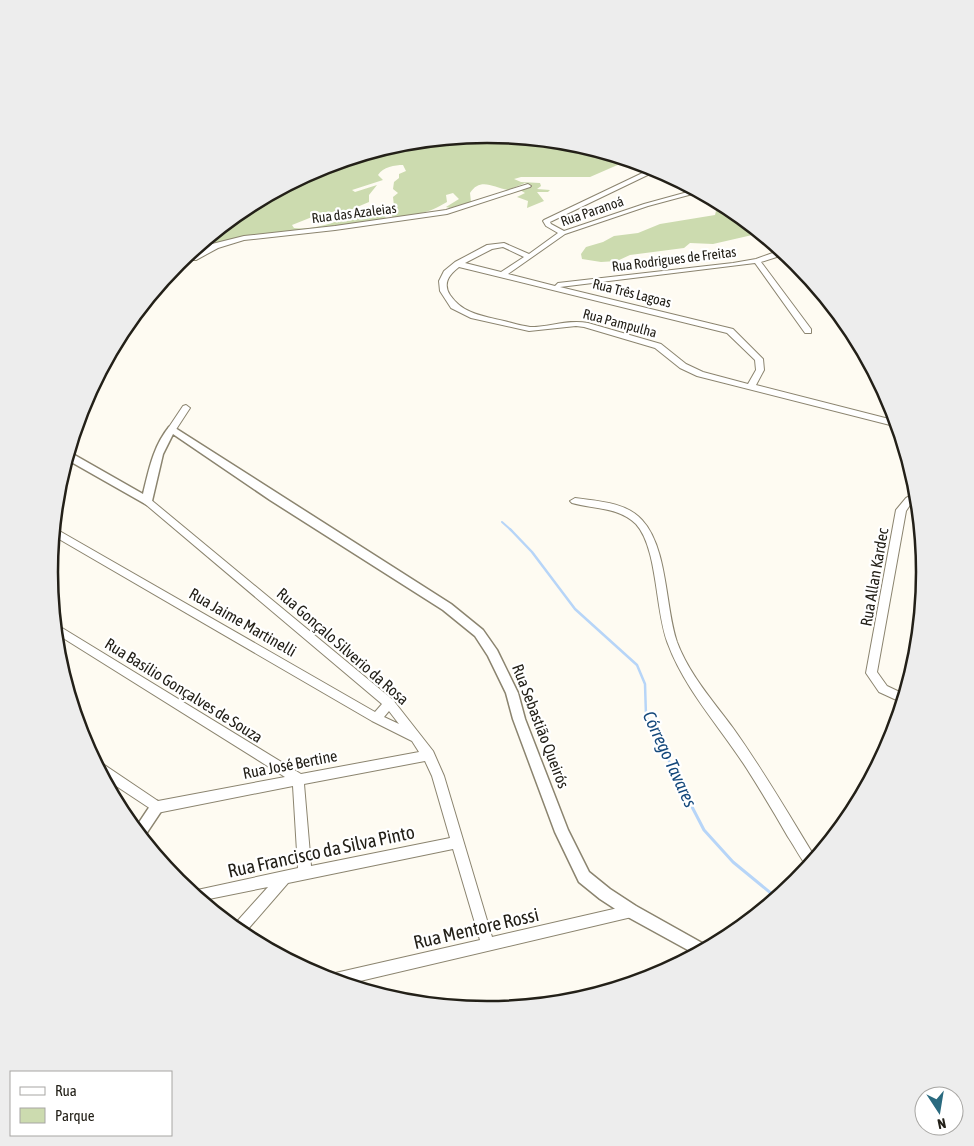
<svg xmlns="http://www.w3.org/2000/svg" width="974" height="1146" font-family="'Asap Condensed',sans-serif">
<rect width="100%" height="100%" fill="#fefbf2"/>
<path fill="#ccdbaf" d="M487,135L573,143L629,160L590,177H521L514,179L521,182L540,183L541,186L537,189L550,190L548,192H537L544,201L527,208L528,201L517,197L525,193L520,190L528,187L529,184L525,183L508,190C493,187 480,177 470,193L471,202L450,208L446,207L459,199L453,193L446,195L447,202C427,214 415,215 393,218L391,214L394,206L393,197L398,193L393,189L394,182L399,178V174L406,171L403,165C395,165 383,167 378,175L383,180L352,190L355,192L377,185L369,195V202L350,210L322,213L292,225L294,228C318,231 340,219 363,213L364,210H370L374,214L380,211L386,218L378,221L258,235L185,257L244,208L301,178L311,180L313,178L312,174L320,168L402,143Z
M724,205L761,233L713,244L690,243L684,248L630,255L617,261L601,262L582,259L581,254L586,247L603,242L614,236L638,233L660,224L715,215L716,211L726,207Z"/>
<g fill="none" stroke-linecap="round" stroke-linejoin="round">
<path stroke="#b7d5f8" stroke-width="2" d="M502,522L512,531"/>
<path stroke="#b7d5f8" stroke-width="2.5" d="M510,529L532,552L575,609L637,665L645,684L646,716L691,804"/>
<path stroke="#b7d5f8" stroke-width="3" d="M690,803L704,830L733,862L778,899"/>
<defs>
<path id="minor" d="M653,168L658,170L550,222L551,224L564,231L644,204L695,190L700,192L648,206L565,234L508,274L555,286L558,283L733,263L756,259L781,250L786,254L761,262L811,329V333H805L755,263L560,287L733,329L763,359L764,370L756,385L897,421L898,427L697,376L680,368L655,348L584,327L576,326L529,331L471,318L451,308L440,291L439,281L444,271L455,262L487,245L504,243L529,254L558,233L546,226L543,221L544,220ZM503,247L524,257L501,272L465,263L492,249ZM459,267L727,333L755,360L756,370L748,384L703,372L686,364L661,344L588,323C569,319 550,327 530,327C522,326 512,323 504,321C483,316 463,314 450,295C442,283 450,274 459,267Z
M528,184L531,186L530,187L447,214L335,230L244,240L218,248L196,260H180L185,257L191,256L212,244L244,236L335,226L446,210Z
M186,405L190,408L175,431H169L168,429L169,427L183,406Z
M917,492L918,499L912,502L906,511L877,672L887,686L906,695L903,703L879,692L866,673L896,510L906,498Z
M147,498L150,499L393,700L433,751L444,776L492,937L631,905L636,906L638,911L636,916L343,985L325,980L326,976L331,974L480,940L453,849L288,883L242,936L232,927L268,887L199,901L188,892L298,868L293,786L157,813L101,776L93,762H100L158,801L285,777L55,633L54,623L301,774L419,752L412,741L372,721L52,535L53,528L56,529L375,712L382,704L144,503L142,501L144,499ZM389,711L399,724L384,717ZM425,761L432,776L450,838L311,866L304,784Z
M575,498C597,501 626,502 642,520C668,548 665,607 677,642C689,674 713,701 733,728C763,770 789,815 816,859L809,869C801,860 795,847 788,837C775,814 761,791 747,769C721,728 685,690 668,644C655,612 658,548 636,524C619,507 593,509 572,503L570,501Z"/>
<path id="tertiary" d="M172,426L451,604L483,630L497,650L518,693L525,719L568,830L589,872L610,889L636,906L711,948L697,955L626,916L600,899L579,882L555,832L513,719L506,693L488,656L475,636L443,610L270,500L173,434L163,454L152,501L147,505L66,459L68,452L71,453L143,494C149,470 153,447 169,427Z
M157,801L162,803L164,807L142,840L134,830L152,803Z"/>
</defs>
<use href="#minor" stroke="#8b846f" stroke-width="2"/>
<use href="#tertiary" stroke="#8b846f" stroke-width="3"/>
<use href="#minor" fill="#fff" fill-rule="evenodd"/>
<use href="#tertiary" fill="#fff" fill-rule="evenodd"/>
</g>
<g text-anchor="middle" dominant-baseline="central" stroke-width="4.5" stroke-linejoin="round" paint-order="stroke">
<g font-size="14" fill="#232018" stroke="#fff">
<text transform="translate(592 211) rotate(-19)">Rua Paranoá</text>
<text transform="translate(354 213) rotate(-7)">Rua das Azaleias</text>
<text transform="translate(674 259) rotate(-7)">Rua Rodrigues de Freitas</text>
<text transform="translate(632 293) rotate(14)">Rua Três Lagoas</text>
<text transform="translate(620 323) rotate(15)">Rua Pampulha</text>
</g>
<g font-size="16" fill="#232018" stroke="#fff">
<text transform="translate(874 577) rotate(-80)">Rua Allan Kardec</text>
<text transform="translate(243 622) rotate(30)">Rua Jaime Martinelli</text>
<text transform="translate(343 646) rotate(41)">Rua Gonçalo Silverio da Rosa</text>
<text transform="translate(184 690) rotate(32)">Rua Basílio Gonçalves de Souza</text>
<text transform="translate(541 726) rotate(69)">Rua Sebastião Queirós</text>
<text transform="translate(290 764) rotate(-11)">Rua José Bertine</text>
</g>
<g font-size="18" font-style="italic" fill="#14487b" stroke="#fff">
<text transform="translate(670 759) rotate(65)">Córrego Tavares</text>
</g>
<g font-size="19" fill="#232018" stroke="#fff">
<text transform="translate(321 851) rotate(-12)">Rua Francisco da Silva Pinto</text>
<text transform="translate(476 928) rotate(-13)">Rua Mentore Rossi</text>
</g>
</g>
<path d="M0 0H974V1146H0ZM58 572a429 429 0 1 1 858 0a429 429 0 1 1-858 0Z" fill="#ededed" fill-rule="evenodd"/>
<path fill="none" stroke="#232018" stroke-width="2.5" d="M58 572a429 429 0 1 1 858 0a429 429 0 1 1-858 0Z"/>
<rect x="10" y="1071" width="162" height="65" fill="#ffffff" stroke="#a7a6a3"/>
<rect x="20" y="1087" width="25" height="8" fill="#ffffff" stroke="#a7a6a3"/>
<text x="55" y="1096" font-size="15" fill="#232018">Rua</text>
<rect x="20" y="1108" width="25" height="15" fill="#ccdbaf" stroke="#a7a6a3"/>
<text x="55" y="1121" font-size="15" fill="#232018">Parque</text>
<g transform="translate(939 1111) rotate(168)"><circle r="24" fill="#ffffff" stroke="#a7a6a3"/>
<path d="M0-4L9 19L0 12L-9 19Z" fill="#2a6a7f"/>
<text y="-8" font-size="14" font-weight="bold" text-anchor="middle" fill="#232018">N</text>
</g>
</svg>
